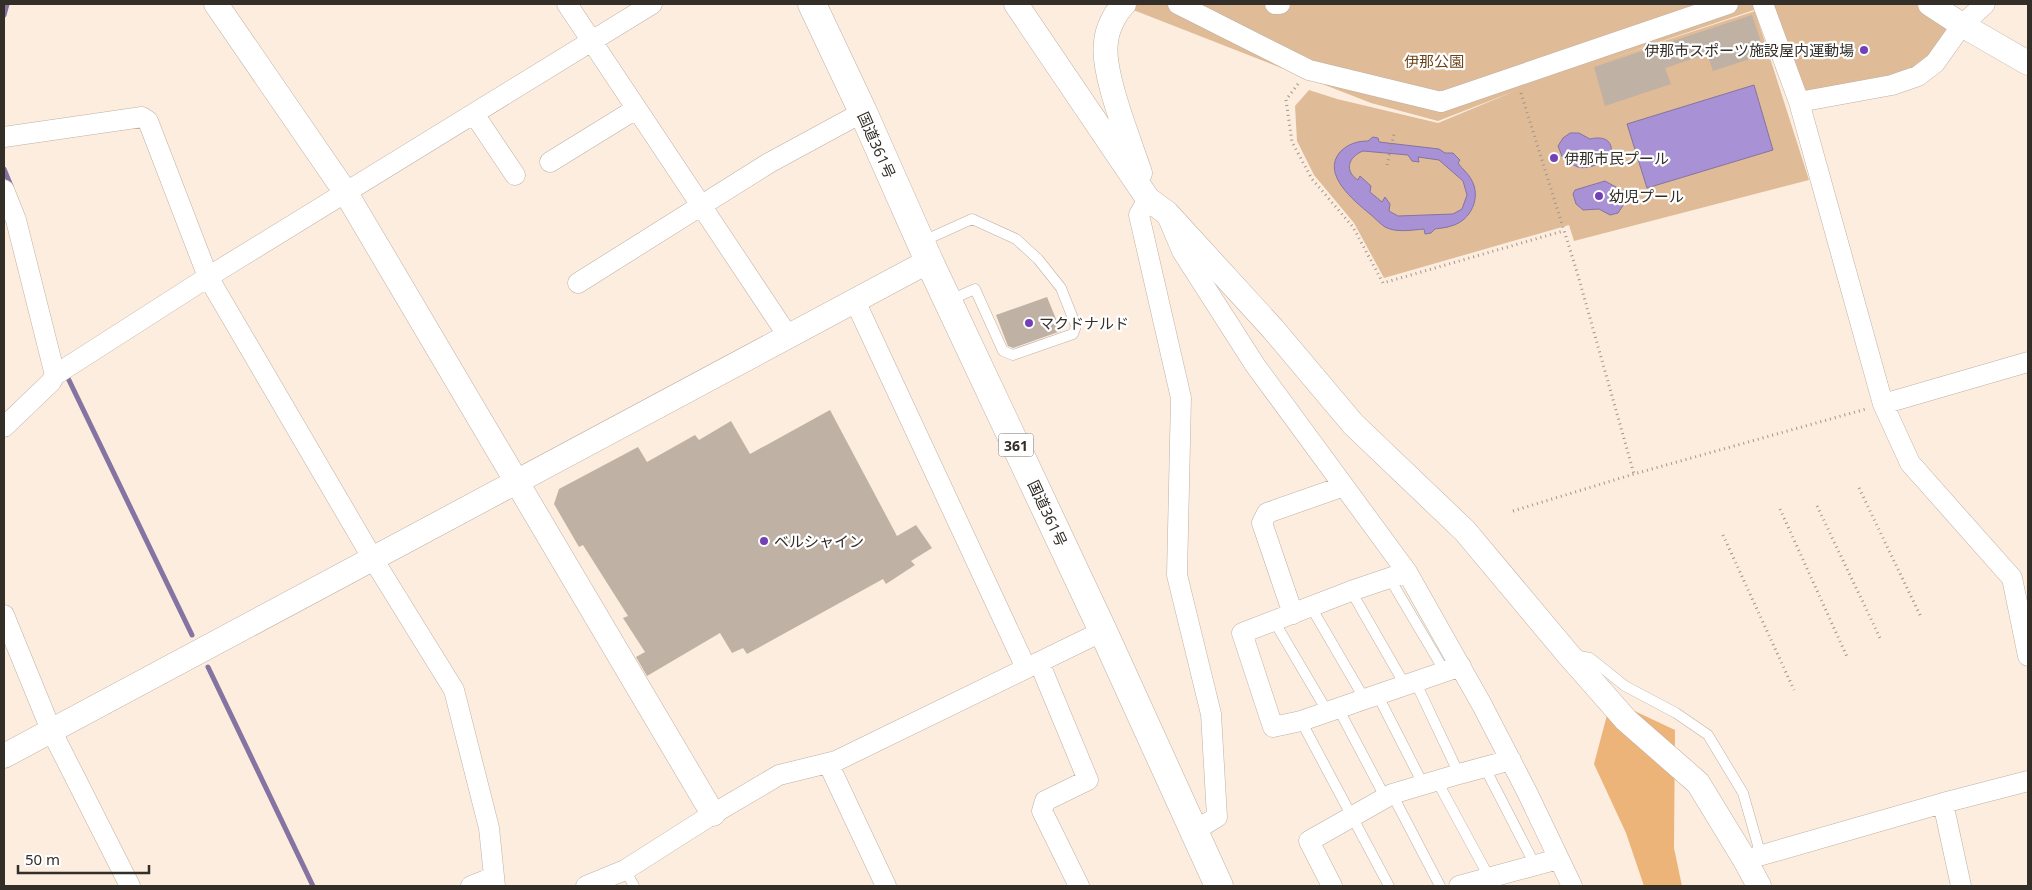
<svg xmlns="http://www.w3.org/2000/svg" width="2032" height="890" font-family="'Noto Sans','Noto Sans JP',sans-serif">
<rect width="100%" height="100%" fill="#fceddf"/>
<path fill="#e0bb97" d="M1118,4H1917L1956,27L1917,73L1791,102L1757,9L1603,61L1755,11L1809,180L1574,241L1569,225L1384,278L1354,223L1314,175L1297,141L1295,106L1309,90L1337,99L1438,123L1515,91L1438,121L1371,103Z"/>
<path fill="#edb479" d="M1611,700L1675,730L1674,848L1682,886H1644L1626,833L1594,764Z"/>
<path fill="#a891d5" stroke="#8573a1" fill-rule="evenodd" d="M1754,85L1773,150L1647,188L1627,124Z
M1570,133H1579L1590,139C1602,136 1614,139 1611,155C1605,163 1587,170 1578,167C1573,165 1568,162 1563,159L1558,146L1563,138Z
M1373,137L1378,138L1379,142L1439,149L1445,153H1453L1460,160L1458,163C1462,169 1468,173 1471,179C1482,197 1471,221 1451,226C1446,228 1440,228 1435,229L1431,233L1425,234L1424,229C1412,230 1396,233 1385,227C1380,224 1375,218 1370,214C1354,201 1321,174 1340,152C1348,144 1357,141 1368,141ZM1363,151L1408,155L1412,161L1419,162L1418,157L1439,160L1463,181L1467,195L1462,209L1453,214L1398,216L1389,211L1390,204L1385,197L1382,202L1370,192L1371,186L1360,176L1358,180C1344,171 1348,157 1363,151Z
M1605,181L1623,191L1626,201L1618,213L1610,215L1599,209L1583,210L1576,204L1573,194L1575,190Z"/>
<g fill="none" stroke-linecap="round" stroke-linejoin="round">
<path stroke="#8573a1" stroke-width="5" d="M4,15L7,4
M4,169L11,186
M66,374L192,635
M208,667L313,886"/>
</g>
<path fill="#bfb1a3" d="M1752,15L1765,54L1713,71L1707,54L1665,68L1671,84L1605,106L1594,67Z
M1047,297L1061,331L1013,348L1008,346L996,315Z
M830,410L897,536L916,525L932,548L911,561L915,565L886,584L883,579L747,654L743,648L732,653L720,633L647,676L636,657L645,652L623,618L628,616L583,545L579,547L554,504L559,489L638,447L647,462L695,435L699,440L731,421L750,454Z"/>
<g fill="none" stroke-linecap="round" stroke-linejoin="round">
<defs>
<path id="service" d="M921,242L972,219L1016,239L1038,259L1061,288L1076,326L1073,334L1013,355L1003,351L975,289L950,300
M1390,579L1445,672
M1351,591L1405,685
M1311,607L1364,698
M1274,621L1327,711
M1574,655L1590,658L1625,686L1676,713L1708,735L1743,793L1761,856
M1415,681L1459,774
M1377,694L1423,784
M1338,708L1385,797
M1301,721L1389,886
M1485,768L1535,865
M1437,781L1489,877
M1392,794L1440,886
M625,870L634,886"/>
<path id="minor" d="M567,4L788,336
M1178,4L1309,70L1441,102L1728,4
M1275,4H1280
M1763,4L1799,102L1883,404L1910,463L2012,578L2028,656
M1799,102L1892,85L1918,76L1935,63L1962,25L1985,4
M474,114L515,175
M4,137L142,117L148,121L208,277L373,559L454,690L489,828L495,886
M550,162L636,109
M4,190L16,220L55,375
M1148,199L1139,215L1181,398L1177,575L1211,714L1217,817L1194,831
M1168,218L1182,251L1255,365L1407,572L1482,705L1527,792L1572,886
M578,283L769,163L863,112
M855,301L1026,668
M1883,404L2028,362
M4,427L51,382L55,375L208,277L652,4
M1407,572L1351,591L1242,633L1273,727L1301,721L1461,666
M1293,614L1262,523L1267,513L1344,486
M4,615L51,730L130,886
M1039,662L1088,780L1045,801L1042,811L1079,886
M828,763L886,886
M1943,803L1961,886
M1745,860L1943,803L2028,781
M471,886L494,877
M586,886L625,870L713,814L779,775L836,761L1103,631
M1332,886L1309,841L1392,794L1459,774L1511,760
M1459,886L1558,859"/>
<path id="tertiary" d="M216,4L346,193L713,814
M1016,4L1148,199L1167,213L1273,329L1353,424L1465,531L1568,654L1626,720L1698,783L1745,860L1759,886
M1124,4C1115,13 1107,29 1106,42C1101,72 1130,142 1140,173
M1930,4L1962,25L2028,63
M4,756L929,261"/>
<path id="trunk" d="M812,4L863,112L929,261L1103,631L1219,886"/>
</defs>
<use href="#service" stroke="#beb0a3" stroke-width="11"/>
<use href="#minor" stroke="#beb0a3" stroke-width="21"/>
<use href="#tertiary" stroke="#beb0a3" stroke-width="25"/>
<use href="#trunk" stroke="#beb0a3" stroke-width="29"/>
<path stroke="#a0968b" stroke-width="3" stroke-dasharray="1 4" stroke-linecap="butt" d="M1298,84L1286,100L1292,142L1312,179L1353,227L1383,283L1563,231
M1521,93L1577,272L1634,474
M1387,165L1394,134
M1859,488L1921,617
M1817,506L1881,640
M1780,509L1848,659
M1513,511L1634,474L1866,409
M1723,535L1794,690"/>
<use href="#service" stroke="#fff" stroke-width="10"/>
<use href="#minor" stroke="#fff" stroke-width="20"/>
<use href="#tertiary" stroke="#fff" stroke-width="24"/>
<use href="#trunk" stroke="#fff" stroke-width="28"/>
</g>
<g fill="#7340b8" stroke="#fff" stroke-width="2">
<circle cx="1864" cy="50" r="5"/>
<circle cx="1554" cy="158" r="5"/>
<circle cx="1599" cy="196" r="5"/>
<circle cx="1029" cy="323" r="5"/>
<circle cx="764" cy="541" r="5"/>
</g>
<g text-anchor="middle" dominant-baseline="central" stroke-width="4.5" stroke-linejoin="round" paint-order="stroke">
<rect fill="#fff" stroke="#706d68" stroke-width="1" x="998.5" y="433.5" width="35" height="23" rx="4"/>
<g font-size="14" font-weight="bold" fill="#332e28">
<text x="1016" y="445">361</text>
</g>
<g font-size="15" fill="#332e28" stroke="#fff" text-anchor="start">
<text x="1854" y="50" text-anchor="end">伊那市スポーツ施設屋内運動場</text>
<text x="1564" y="158">伊那市民プール</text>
<text x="1609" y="196">幼児プール</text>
<text x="1039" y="323">マクドナルド</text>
<text x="774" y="541">ベルシャイン</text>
</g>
<g font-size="15" fill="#6c451a" stroke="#fff">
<text x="1434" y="61">伊那公園</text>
</g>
<g font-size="15" fill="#332e28" stroke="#fff">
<text transform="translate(877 145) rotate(66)">国道361号</text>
<text transform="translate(1048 513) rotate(65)">国道361号</text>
</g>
</g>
<rect width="2032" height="890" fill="none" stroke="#332e28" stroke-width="10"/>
<path d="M18 865v8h131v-8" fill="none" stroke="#332e28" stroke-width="2.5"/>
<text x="25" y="865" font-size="15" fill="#332e28" stroke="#ffffff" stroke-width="4" paint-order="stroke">50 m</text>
</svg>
